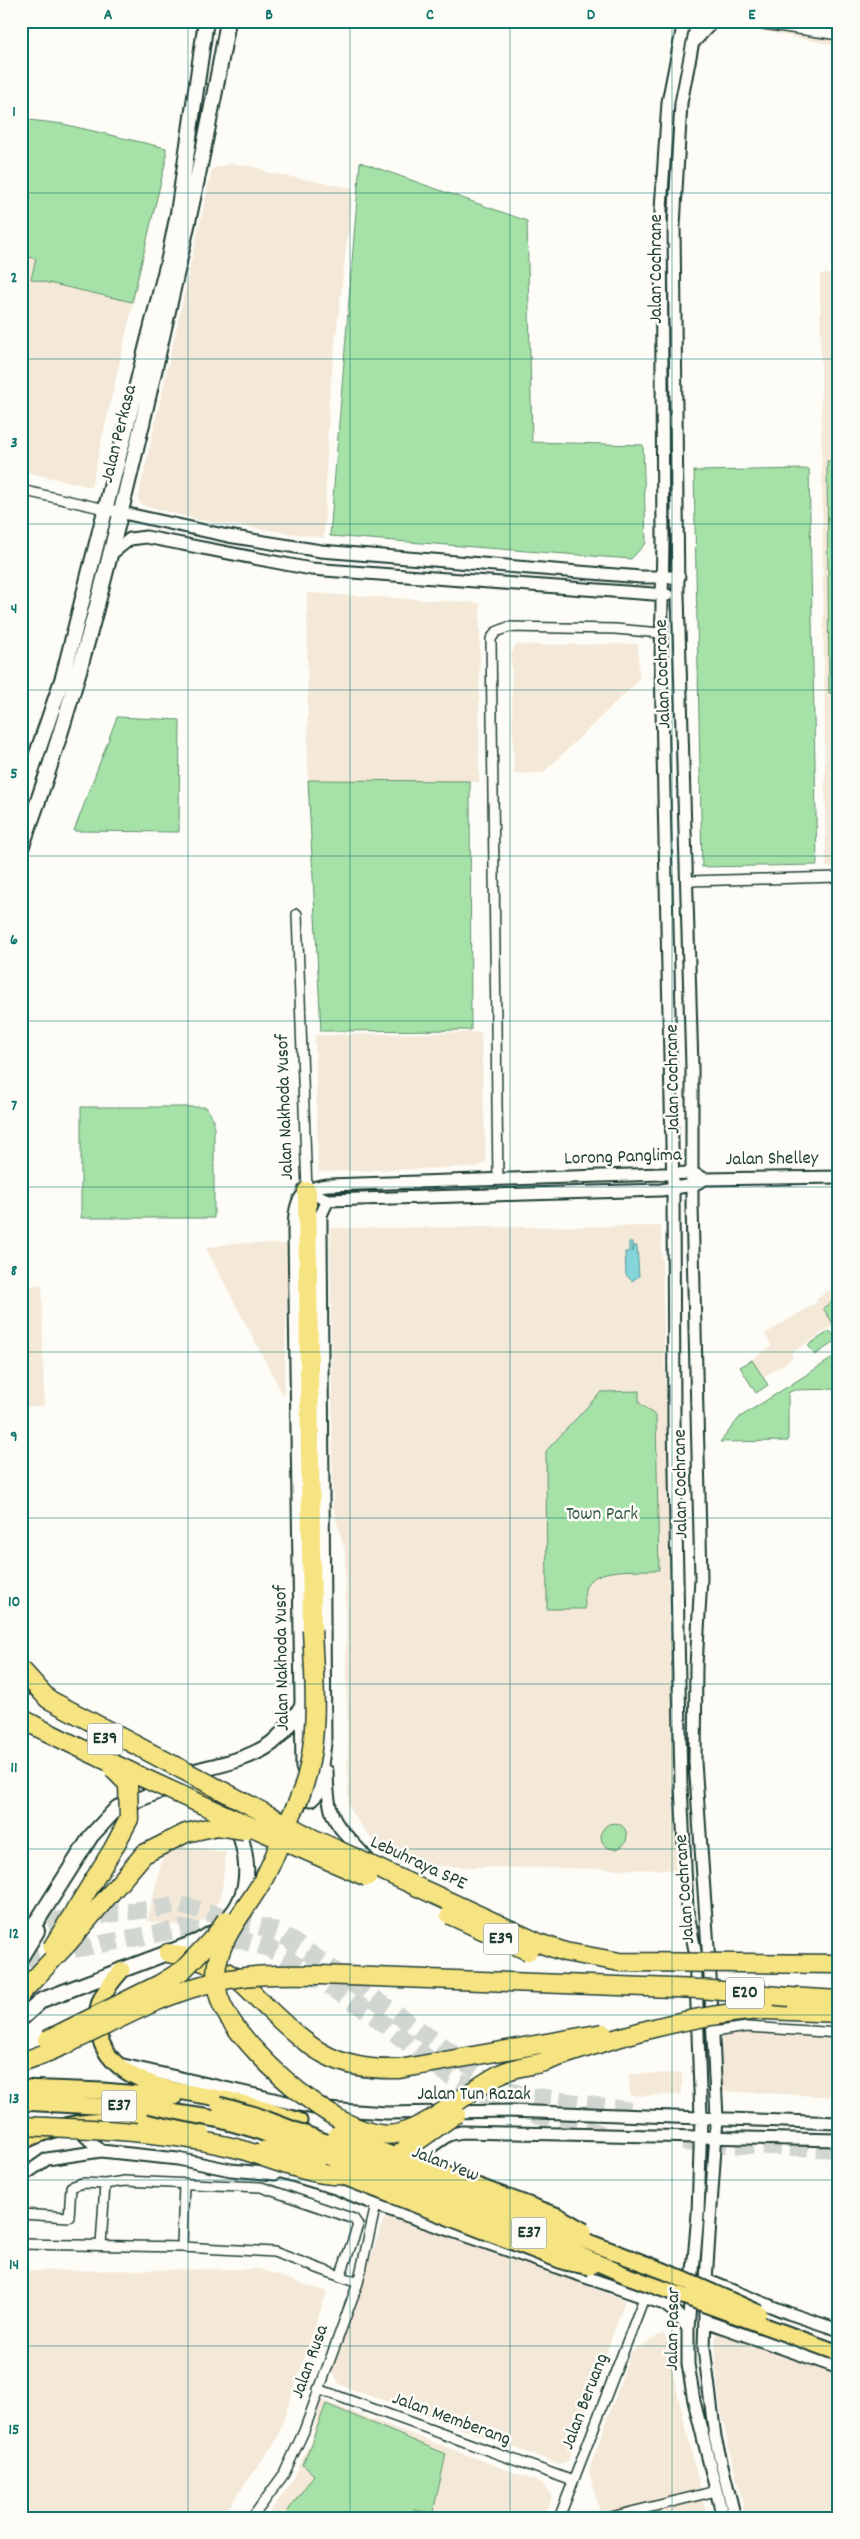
<svg xmlns="http://www.w3.org/2000/svg" width="860" height="2539" font-family="Dekko,sans-serif">
<rect width="100%" height="100%" fill="#fdfcf7"/>
<filter id="ink" filterUnits="userSpaceOnUse"><feTurbulence type="fractalNoise" baseFrequency=".02" numOctaves="2"/><feDisplacementMap in="SourceGraphic" scale="10" xChannelSelector="R" yChannelSelector="G"/><feConvolveMatrix kernelMatrix="1 2 1 2 8 2 1 2 1" color-interpolation-filters="sRGB"/></filter>
<g filter="url(#ink)">
<path fill="#f4e9d8" d="M713,21H839V46Z
M21,119L63,124L166,148V160L91,487L21,471Z
M232,163L259,168L269,173L353,188L329,398L324,538L203,521L142,505L138,499L212,169Z
M820,274H839V867H826Z
M307,593L480,603L479,782L308,780Z
M638,644L639,680L543,773L514,774L511,654L516,645Z
M481,1032L486,1162L478,1167L318,1172L315,1035Z
M661,1226L679,1870L415,1866L382,1847L370,1837L351,1812L348,1802L345,1552L333,1507L330,1228Z
M234,1243L288,1244L284,1397L206,1248Z
M839,1284V1322L791,1353L793,1358L761,1379L749,1361L772,1346L765,1334L817,1302L816,1299Z
M42,1285L44,1406L21,1407V1286Z
M166,1843L226,1852L221,1897L205,1920L187,1927L147,1921Z
M746,2031L839,2037V2097L721,2091L722,2034Z
M682,2073V2095L630,2096L629,2074Z
M387,2211L625,2300L568,2461L559,2464L340,2385L331,2369Z
M259,2269L327,2292L277,2439L221,2518H21V2271Z
M715,2331L839,2375V2518H746L721,2414L716,2369Z
M663,2333L672,2347L671,2364L707,2518H601L589,2471L631,2352Z
M321,2400L542,2483L552,2497L545,2518H266L294,2478L312,2437Z"/>
<path fill="#a6e2a8" stroke="#62906e" d="M21,119L63,124L166,148V160L132,302L31,279L36,259L21,255Z
M360,162L527,221L532,442L643,445L646,543L631,559L330,536Z
M827,461H839V693H829Z
M809,469L817,865L702,867L694,471Z
M117,717L180,720L179,832L74,831Z
M308,780L470,781L471,1030L321,1031Z
M81,1107H206L214,1120V1218H81Z
M835,1300L839,1305V1333L823,1308Z
M830,1331L837,1340L815,1355L808,1345Z
M839,1354V1389L794,1390L788,1393V1441L720,1442L740,1417Z
M752,1360L768,1385L756,1393L740,1367Z
M639,1391V1403L656,1416L659,1570C640,1571 590,1566 585,1589C584,1595 585,1603 585,1609H547L546,1451L601,1392Z
M601 1836a13 13 0 1 1 26 0a13 13 0 1 1-26 0Z
M326,2404L446,2454L433,2513L413,2510L411,2518H293L287,2512L314,2475L303,2465Z"/>
<path fill="#83d5da" stroke="#5b9898" d="M629,1242H632L633,1252L634,1246H637L639,1276L632,1281L626,1275L625,1252H629Z"/>
<g fill="none" stroke-linecap="round" stroke-linejoin="round">
<path stroke="#d1d6d0" stroke-width="18" stroke-dasharray="18 9" stroke-linecap="butt" d="M21,1925L180,1905L266,1928L282,1934L486,2077L518,2094L630,2111
M21,1959L181,1929L223,1935L269,1948L365,2009L451,2077L506,2106L609,2136
M682,2142L839,2149"/>
<defs>
<path id="minor" d="M743,21L839,35
M21,490L105,509
M688,881L839,877
M297,914L307,1191
M498,1180L491,639L496,632L508,627L615,629L661,633
M713,2032L747,2027L839,2033
M21,2214L69,2217L71,2187L82,2183L105,2184
M21,2244L182,2247L274,2252L358,2283
M101,2245L105,2184L124,2181L261,2187L354,2219L358,2225L340,2277
M182,2247L184,2183
M318,2389L573,2481
M252,2518L284,2474L304,2431L358,2283L376,2205
M559,2518L644,2298
M607,2518L716,2491"/>
<path id="tertiary" d="M684,21L668,102L661,209L663,539L661,665L673,1188L674,1421L681,1785L687,1908L695,1951L701,2118L698,2214L688,2328V2364L694,2401L723,2518
M697,21L681,103L674,226L678,595L692,1067V1205L701,1578L696,1666L695,1762L710,1976L717,2118L706,2280L704,2348L715,2437L735,2518
M695,41L713,21
M114,511L228,536L321,551L641,577H679
M110,555L130,539L146,537L311,569L667,595
M307,1191L328,1200L661,1190L693,1185L705,1179L839,1177
M302,1768L294,1232C294,1205 297,1188 328,1185L692,1173L705,1179
M327,1771C328,1830 338,1822 372,1864
M302,1787L306,1799L312,1800L318,1794L325,1744L321,1231V1215L328,1200
M119,2064L313,2108L386,2113L508,2111L839,2123
M84,2135L101,2151
M405,2165L448,2135L462,2132L839,2140
M265,2167L335,2188L376,2205L664,2304L676,2313L688,2328
M21,2177L47,2159L101,2151L178,2159L231,2170L275,2174
M706,2280L788,2313L839,2330
M705,2321L839,2368"/>
<path id="secondary" d="M21,801L63,677L169,258L178,213L206,21
M21,848C73,710 108,567 142,424C173,290 204,157 228,21
M21,1699L192,1786
M184,1774C212,1766 248,1761 272,1743C285,1733 293,1719 302,1706
M231,1915C254,1887 247,1853 236,1822
M21,1940L39,1918L91,1836L117,1808L160,1791L179,1788L206,1793L214,1799
M21,1957L37,1931
M21,2019L42,2000L199,1941L212,1933"/>
<path id="primary" d="M122,1970C104,1990 92,2006 99,2035C113,2089 188,2091 234,2101C256,2106 278,2114 299,2121
M21,2088L103,2091L174,2097
M21,2102L151,2109L217,2119
M21,2142C64,2121 99,2119 145,2122"/>
<path id="motorway" d="M307,1191L312,1630
M206,1793L240,1808
M168,1953C191,1958 213,1963 233,1976C244,1983 254,1995 263,2004C310,2048 332,2071 399,2069
M789,1997L839,2000
M766,2010L839,2013"/>
</defs>
<use href="#minor" stroke="#1f3d34" stroke-width="12"/>
<use href="#tertiary" stroke="#1f3d34" stroke-width="15"/>
<use href="#secondary" stroke="#1f3d34" stroke-width="18"/>
<use href="#primary" stroke="#1f3d34" stroke-width="19"/>
<use href="#motorway" stroke="#1f3d34" stroke-width="21"/>
<use href="#minor" stroke="#fdfcf7" stroke-width="9"/>
<use href="#tertiary" stroke="#fdfcf7" stroke-width="11"/>
<use href="#secondary" stroke="#fdfcf7" stroke-width="14"/>
<use href="#primary" stroke="#f6e381" stroke-width="15"/>
<use href="#motorway" stroke="#f6e381" stroke-width="18"/>
<defs>
<path id="primary-bridge" d="M219,2105L255,2115L664,2271L759,2313
M217,2119L253,2129L503,2222L628,2276L839,2353
M145,2122L203,2134
M336,2134L558,2216L584,2231
M264,2149L318,2167
M339,2175L565,2262L590,2267"/>
<path id="motorway-bridge" d="M21,1669L48,1699L314,1839L539,1943L565,1952L620,1962L839,1964
M21,1718L45,1731
M35,1726C144,1780 255,1829 367,1877
M291,1816C282,1837 274,1860 263,1880C248,1907 223,1933 217,1964C214,1982 218,2001 228,2016C253,2057 348,2148 400,2133C437,2122 466,2092 500,2074C513,2067 530,2066 544,2062C616,2037 690,2014 766,2010
M285,1826C323,1767 315,1696 312,1630
M450,1915L528,1951
M52,1948L113,1849L129,1819L128,1784L113,1769
M21,1993L69,1942L144,1854L186,1833L217,1826L244,1830
M47,2040L160,1984L183,1970L215,1936L226,1920
M21,2062C84,2042 139,2002 203,1985C241,1974 281,1974 320,1975L700,1989L789,1997
M399,2069L603,2033
M21,2126C76,2128 129,2130 184,2138C203,2141 224,2145 243,2150C286,2164 338,2189 382,2166L456,2114"/>
</defs>
<use href="#primary-bridge" stroke="#1f3d34" stroke-width="19" stroke-linecap="butt"/>
<use href="#motorway-bridge" stroke="#1f3d34" stroke-width="21" stroke-linecap="butt"/>
<use href="#primary-bridge" stroke="#f6e381" stroke-width="15"/>
<use href="#motorway-bridge" stroke="#f6e381" stroke-width="18"/>
</g>
</g>
<path fill="none" stroke="#0f766e" stroke-width="1" stroke-opacity="0.55" d="M188,21V2518M350,21V2518M510,21V2518M672,21V2518M21,193H839M21,359H839M21,524H839M21,690H839M21,856H839M21,1021H839M21,1187H839M21,1352H839M21,1518H839M21,1684H839M21,1849H839M21,2015H839M21,2180H839M21,2346H839"/>
<g text-anchor="middle" dominant-baseline="central" stroke-width="5" stroke-linejoin="round" paint-order="stroke">
<g fill="#fdfcf7" stroke="#62766e" stroke-width="1">
<rect x="87.5" y="1723.5" width="35" height="31" rx="4"/>
<rect x="483.5" y="1923.5" width="35" height="31" rx="4"/>
<rect x="726" y="1977.5" width="38" height="31" rx="4"/>
<rect x="101.5" y="2090.5" width="35" height="31" rx="4"/>
<rect x="511.5" y="2217.5" width="35" height="31" rx="4"/>
</g>
<g font-size="18" font-weight="bold" fill="#1f3d34">
<text x="105" y="1739">E39</text>
<text x="501" y="1939">E39</text>
<text x="745" y="1993">E20</text>
<text x="119" y="2106">E37</text>
<text x="529" y="2233">E37</text>
</g>
<g font-size="19" fill="#1f3d34" stroke="#fdfcf7">
<text transform="translate(657 269) rotate(-90)">Jalan Cochrane</text>
<text transform="translate(120 434) rotate(-76)">Jalan Perkasa</text>
<text transform="translate(664 674) rotate(-92)">Jalan Cochrane</text>
<text transform="translate(674 1079) rotate(-91)">Jalan Cochrane</text>
<text transform="translate(286 1107) rotate(-92)">Jalan Nakhoda Yusof</text>
<text transform="translate(623 1158) rotate(-2)">Lorong Panglima</text>
<text transform="translate(772 1160) rotate(-1)">Jalan Shelley</text>
<text transform="translate(682 1484) rotate(-91)">Jalan Cochrane</text>
<text transform="translate(283 1658) rotate(-91)">Jalan Nakhoda Yusof</text>
<text transform="translate(418 1864) rotate(25)">Lebuhraya SPE</text>
<text transform="translate(686 1889) rotate(-94)">Jalan Cochrane</text>
<text x="474" y="2095">Jalan Tun Razak</text>
<text transform="translate(445 2165) rotate(21)">Jalan Yew</text>
<text transform="translate(674 2329) rotate(-89)">Jalan Pasar</text>
<text transform="translate(311 2362) rotate(-70)">Jalan Rusa</text>
<text transform="translate(586 2402) rotate(-69)">Jalan Beruang</text>
<text transform="translate(451 2420) rotate(20)">Jalan Memberang</text>
</g>
<g font-size="19" fill="#3a5e4b" stroke="#fdfcf7">
<text x="602" y="1515">Town Park</text>
</g>
</g>
<rect width="860" height="2539" fill="none" stroke="#fdfcf7" stroke-width="55"/>
<rect x="28" y="28" width="804" height="2484" fill="none" stroke="#0f766e" stroke-width="2"/>
<g font-size="16" text-anchor="middle" font-weight="bold" fill="#0f766e">
<text x="108" y="19">A</text>
<text x="269" y="19">B</text>
<text x="430" y="19">C</text>
<text x="591" y="19">D</text>
<text x="752" y="19">E</text>
<text x="14" y="116">1</text>
<text x="14" y="282">2</text>
<text x="14" y="447">3</text>
<text x="14" y="613">4</text>
<text x="14" y="778">5</text>
<text x="14" y="944">6</text>
<text x="14" y="1110">7</text>
<text x="14" y="1275">8</text>
<text x="14" y="1441">9</text>
<text x="14" y="1606">10</text>
<text x="14" y="1772">11</text>
<text x="14" y="1938">12</text>
<text x="14" y="2103">13</text>
<text x="14" y="2269">14</text>
<text x="14" y="2434">15</text>
</g>
</svg>
